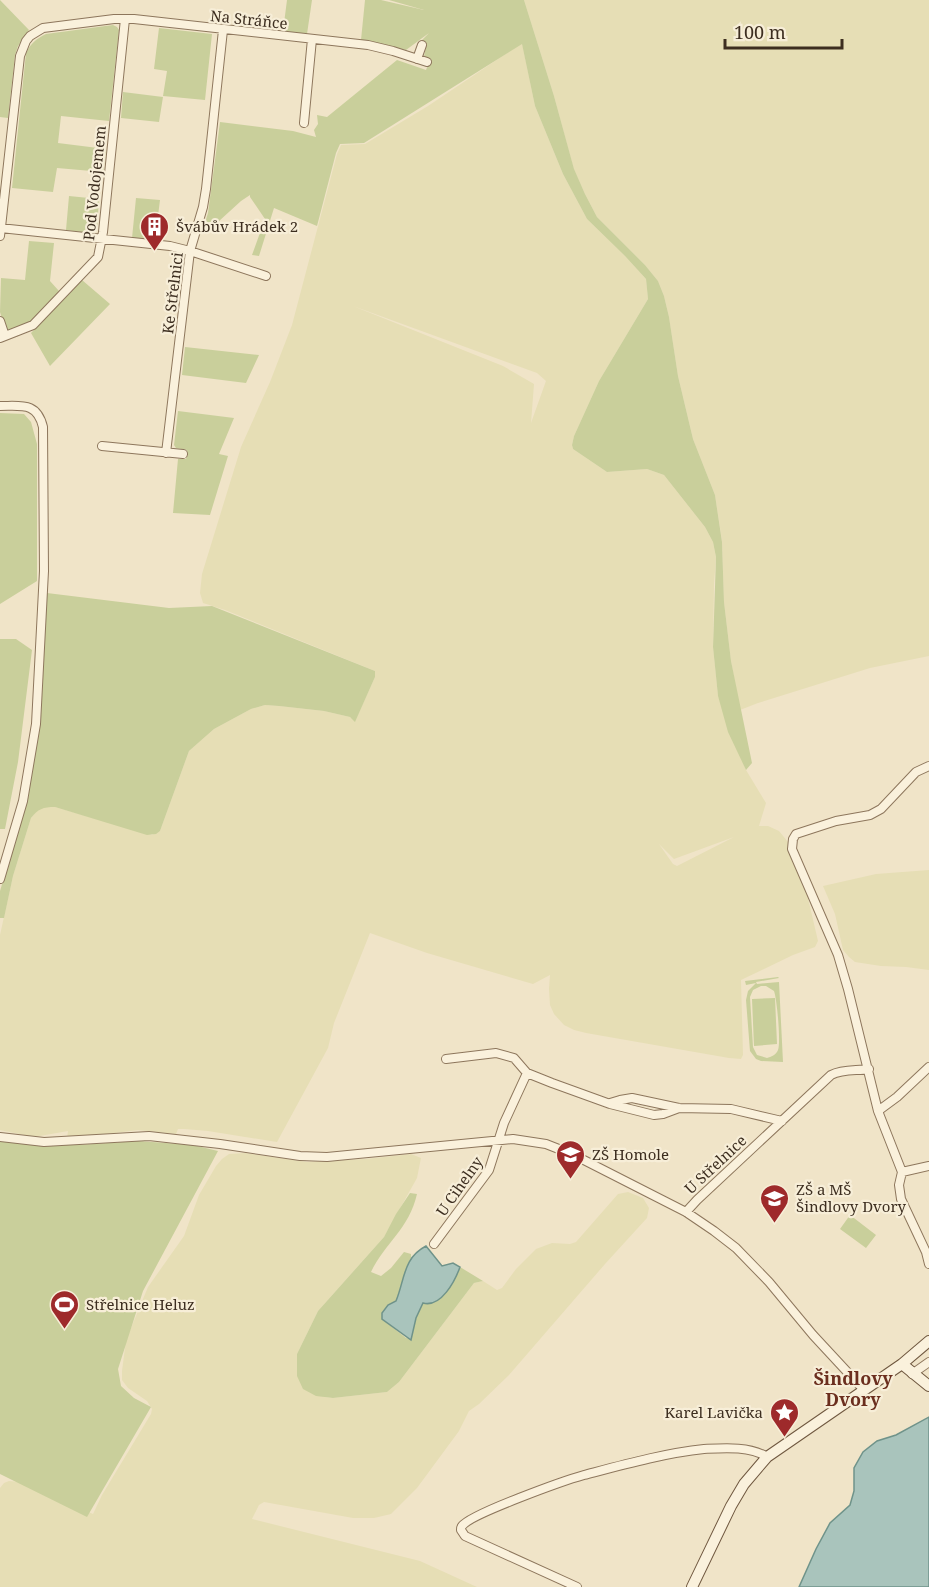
<svg xmlns="http://www.w3.org/2000/svg" width="929" height="1587" font-family="'Noto Serif',serif">
<rect width="100%" height="100%" fill="#f0e4c8"/>
<path fill="#e6deb5" fill-rule="evenodd" d="M524,0H929V656L870,668L758,703L740,710L731,661L724,602L722,541L715,495L693,439L678,376L669,317L664,296L658,281L645,265L597,217L585,194L574,170L554,96Z
M522,43L535,106L563,174L587,219L625,256L646,279L648,299L599,381L574,436L572,445L573,449L607,472L647,469L664,475L705,527L713,542L716,557L714,584L713,647L718,696L746,770L766,803L759,826H768L779,831L788,842L807,894L818,941L815,947L793,955L741,980L743,1055L741,1059L729,1058L586,1033L574,1030L564,1025L554,1014L550,1005L549,989L550,975L533,984L427,953L370,933L334,1023L328,1048L277,1142L208,1131L184,1129H178L176,1134L138,1130L67,1139L68,1131L34,1137L0,1130V935L13,876L31,818L35,812L44,807H55L152,835L160,831L189,751L214,729L251,709L265,705L279,706L324,711L350,717L355,721L375,677V671L225,610L203,603L200,593L202,574L241,447L270,382L292,325L337,154L341,145L365,144L428,106ZM353,306L537,373L546,381L531,423L534,384L503,366ZM734,837L677,866L673,864L659,844L674,859Z
M929,870V970L906,967L881,966L855,962L849,957L843,950L835,914L823,886L876,874Z
M245,1153L307,1162L366,1159L411,1154L421,1158L417,1178L384,1237L318,1311L297,1354L324,1397L333,1398L387,1392L399,1382L474,1283L483,1281L497,1290L502,1288L516,1269L536,1249L552,1243L570,1244L576,1242L618,1194L628,1192L643,1198L649,1208L647,1218L605,1264L509,1375L479,1404L469,1411L459,1431L417,1488L391,1514L374,1518H353L264,1502L259,1505L252,1519L420,1561L477,1587H0V1488L4,1483L9,1481L20,1482L93,1514L102,1495L151,1414L152,1409L147,1401L128,1388L122,1380V1371L126,1340L148,1287L184,1236L199,1195L216,1166L222,1159L229,1154Z"/>
<path fill="#c9cf9b" fill-rule="evenodd" d="M0,0L29,30L18,46L15,55L8,118L0,117Z
M287,0H312L307,34L283,31Z
M365,0H381L424,10L389,0H524L554,96L574,169L585,194L597,217L645,265L658,281L664,296L669,317L678,376L693,439L715,495L722,542L724,602L731,661L752,763L746,770L728,732L718,696L713,647L716,557L713,542L705,527L664,475L647,469L607,472L573,449L572,445L574,436L599,381L648,299L646,279L625,256L587,219L563,174L535,106L522,44L364,143L340,144L336,153L317,226L274,208L259,256L252,255L265,219L250,197V195L241,201L207,232L203,229L208,213L220,122L293,131L316,137L314,130L318,124L317,115L327,117L397,60L426,70L429,62L424,57L426,46L418,44L429,33L406,50L361,40Z
M113,25L117,27L119,30L109,121L61,116L58,143L106,149L103,172L57,168L53,192L12,188L26,53C31,43 36,39 46,34Z
M159,28L212,34L205,100L163,96L167,71L154,69Z
M123,92L163,97L159,122L121,118Z
M69,196L99,199L97,229L95,232L89,233L66,230Z
M136,198L160,200L155,240L132,238Z
M29,241L54,243L50,281L59,291L32,323L7,331L5,329L0,312L1,278L25,280Z
M82,280L110,304L50,366L31,333Z
M185,347L259,355L246,383L182,375Z
M178,411L234,418L219,454L228,456L210,515L173,513L178,459H186L187,456L188,455H187V450L176,448L174,445Z
M0,413L24,414L31,422L37,444V581L0,604Z
M47,593L169,608L212,606L375,671V677L355,722L350,717L324,711L279,706L265,705L251,709L214,729L189,751L160,831L156,834L147,835L55,807C43,807 38,809 31,818L13,876L4,918H0V891L28,798L41,716Z
M0,639H16L32,650L18,762L5,829H0Z
M778,977L779,978L756,982L757,984L779,982L783,1062L761,1061L756,1059L750,1051L746,1000L748,991L756,983L746,985L745,981ZM761,986H766L774,991C777,999 781,1043 778,1050C776,1055 771,1057 767,1058L757,1055L753,1047L750,997L753,990Z
M775,998L777,1044L754,1046L752,999Z
M0,1140L35,1145H78L138,1141L193,1145L218,1151L143,1291L118,1369L121,1386L134,1398L151,1407L87,1517L0,1474Z
M410,1193L417,1194C409,1229 385,1243 371,1272L381,1276L391,1268L404,1252L411,1254V1258L396,1301L388,1305L382,1313V1319L406,1338L411,1339L416,1318L423,1303L456,1277L460,1267L483,1281L474,1283L399,1382L387,1392L333,1398L316,1396L303,1389L297,1376V1354L318,1311L384,1237L396,1214Z
M850,1215L876,1235L866,1248L840,1229Z"/>
<path fill="#a9c4bc" stroke="#6f938a" stroke-width="1.5" d="M426,1246L442,1266L453,1263L460,1267C455,1281 441,1308 423,1303L416,1318L411,1340L382,1319V1313L388,1305L396,1301C405,1279 403,1258 426,1246Z
M929,1417V1587H799L816,1549L830,1523L850,1505L854,1491V1468L863,1452L877,1441L896,1435Z"/>
<g fill="none" stroke-linecap="round" stroke-linejoin="round">
<defs>
<path id="street" d="M417,59L422,45
M304,123L312,39
M0,228L170,246L190,251L266,276
M0,236L20,56L26,41L30,36L43,28L114,19H134L368,45L393,51L427,62
M0,321L5,336
M0,338L33,325L98,257L103,232L125,19
M0,406C22,406 37,402 43,427L44,571L36,724L23,801L0,879
M102,446L183,454
M166,453L190,251L203,207L206,189L223,30
M929,766L916,772L881,809L870,815L836,821L796,834L793,839L792,849L838,955L848,989L878,1111L902,1172L899,1185L901,1199L926,1252L929,1264
M446,1059L496,1053L514,1058L527,1073L552,1083L610,1104L654,1115L663,1114L679,1108
M610,1103L620,1100L632,1098L679,1108L731,1109L782,1121
M878,1111L897,1097L929,1067
M0,1137L44,1142L149,1136L220,1144L300,1156L327,1157L513,1139L546,1144L574,1155L686,1212L714,1231L736,1248L769,1282L813,1335L864,1390
M902,1172L929,1166
M686,1212L697,1200L831,1075C843,1069 856,1071 869,1069
M434,1244L489,1170L504,1123L527,1073
M912,1374L929,1362
M577,1587L465,1536L461,1530C461,1529 461,1527 462,1526C470,1514 566,1480 584,1475C622,1465 665,1453 704,1449C724,1448 750,1446 767,1457"/>
<path id="secondary" d="M902,1364L929,1386
M692,1587L731,1506L744,1484L767,1457L902,1364L929,1341"/>
</defs>
<use href="#street" stroke="#8d765c" stroke-width="10"/>
<use href="#secondary" stroke="#6f573f" stroke-width="12"/>
<use href="#street" stroke="#faf1dc" stroke-width="8"/>
<use href="#secondary" stroke="#faf1dc" stroke-width="10"/>
</g>
<defs>
<symbol id="building-pin" viewBox="-11 -11 22 30"><path d="M0 17L-7.5 6A9.5 9.5 0 1 1 7.5 6Z" fill="#9e2a2b" stroke="#f7eed8"/><path d="M-4-6H4V6H1V3H-1V6H-4ZM-2.5-4.3h1.7v1.8h-1.7ZM.8-4.3h1.7v1.8H.8ZM-2.5-1h1.7V.8h-1.7ZM.8-1h1.7V.8H.8Z" fill="#fff"/></symbol>
<symbol id="school-pin" viewBox="-11 -11 22 30"><path d="M0 17L-7.5 6A9.5 9.5 0 1 1 7.5 6Z" fill="#9e2a2b" stroke="#f7eed8"/><path d="M0-5L7-2L0 1L-7-2ZM-4 1L0 2.5L4 1V4Q0 6-4 4Z" fill="#fff"/></symbol>
<symbol id="stadium-pin" viewBox="-11 -11 22 30"><path d="M0 17L-7.5 6A9.5 9.5 0 1 1 7.5 6Z" fill="#9e2a2b" stroke="#f7eed8"/><path d="M0-5a6.5 5 0 1 0 0 10a6.5 5 0 1 0 0-10ZM-3.5-1.8h7v3.6h-7Z" fill="#fff"/></symbol>
<symbol id="sight-pin" viewBox="-11 -11 22 30"><path d="M0 17L-7.5 6A9.5 9.5 0 1 1 7.5 6Z" fill="#9e2a2b" stroke="#f7eed8"/><path d="M0-6L1.8-2.2L6-1.7L2.9 1.2L3.7 5.4L0 3.3L-3.7 5.4L-2.9 1.2L-6-1.7L-1.8-2.2Z" fill="#fff"/></symbol>
</defs>
<g fill-rule="evenodd">
<use href="#building-pin" x="138" y="210" width="33" height="45"/>
<use href="#school-pin" x="554" y="1138" width="33" height="45"/>
<use href="#school-pin" x="758" y="1182" width="33" height="45"/>
<use href="#stadium-pin" x="48" y="1288" width="33" height="45"/>
<use href="#sight-pin" x="768" y="1396" width="33" height="45"/>
</g>
<g text-anchor="middle" dominant-baseline="central" stroke-width="4.5" stroke-linejoin="round" paint-order="stroke">
<g font-size="15" fill="#3d2e20" stroke="#f7eed8">
<text transform="translate(249 19) rotate(6)">Na Stráňce</text>
<text transform="translate(94 183) rotate(-84)">Pod Vodojemem</text>
<text transform="translate(172 293) rotate(-83)">Ke Střelnici</text>
<text transform="translate(715 1164) rotate(-43)">U Střelnice</text>
<text transform="translate(459 1186) rotate(-55)">U Cihelny</text>
</g>
<g font-size="15" fill="#3d2e20" stroke="#f7eed8" text-anchor="start">
<text x="176" y="226">Švábův Hrádek 2</text>
<text x="592" y="1154">ZŠ Homole</text>
<text x="796" y="1189">ZŠ a MŠ<tspan x="796" dy="17">Šindlovy Dvory</tspan></text>
<text x="86" y="1304">Střelnice Heluz</text>
<text x="763" y="1412" text-anchor="end">Karel Lavička</text>
</g>
<g font-size="18" font-weight="bold" fill="#6b2e1e" stroke="#f7eed8">
<text x="853" y="1378">Šindlovy<tspan x="853" dy="21">Dvory</tspan></text>
</g>
</g>
<path d="M725 39v9h117v-9" fill="none" stroke="#3d2e20" stroke-width="3"/>
<text x="734" y="39" font-size="18" fill="#3d2e20" stroke="#f7eed8" stroke-width="4.5" paint-order="stroke">100 m</text>
</svg>
